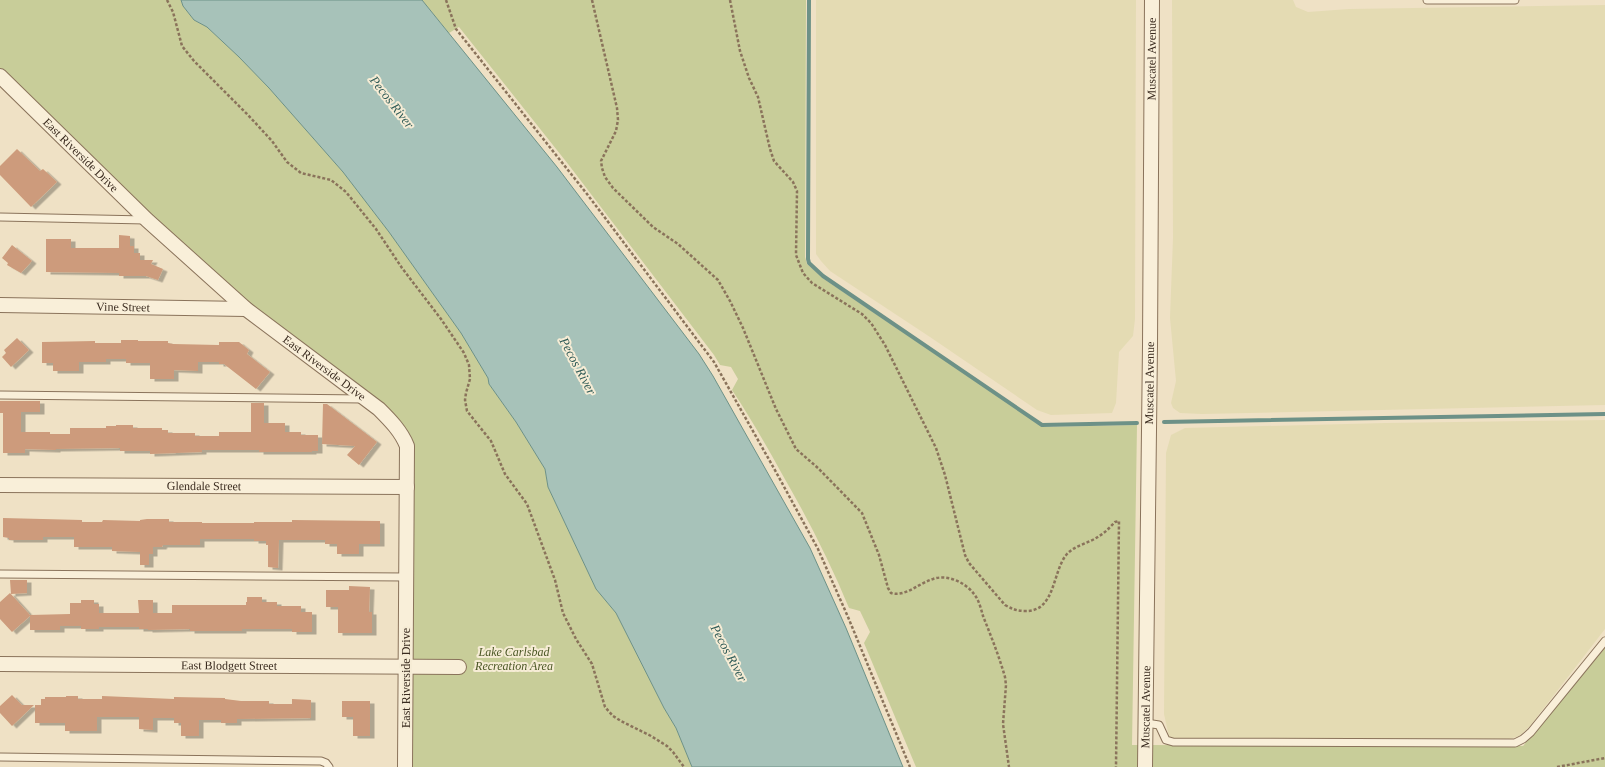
<svg xmlns="http://www.w3.org/2000/svg" width="1605" height="767" font-family="Georgia,serif">
<defs>
<filter id="shadow"><feDropShadow dx="4.5" dy="2.5" stdDeviation="0" flood-color="#0004"/></filter>
</defs>
<rect width="100%" height="100%" fill="#efe1c5"/>
<path fill="#e4dbb3" d="M816,0H1136L1135,319L1133,336L1119,352L1116,403L1112,413L1051,415L1037,410L930,337L830,271L821,261L816,254Z
M1172,0H1293L1296,7L1308,12L1349,9L1605,5V405L1202,414L1180,413L1173,408L1171,403L1176,381L1170,318L1173,238Z
M1605,420V629L1530,726L1519,736L1500,742L1175,740L1169,737L1164,714L1166,453L1171,435L1185,428L1386,423Z"/>
<path fill="#c8cd99" d="M0,0H181L183,6L194,20L207,27L239,57L269,88L343,172L389,232L461,333L488,378L489,384L516,422L545,469L548,487L596,589L616,613L664,708L676,728L692,767H405L404,438L246,309L0,76Z
M422,0H806L805,257L807,264L824,279L1043,427L1137,425L1132,745L1523,746L1605,648V767H916L864,643L870,632L860,611L849,608C830,562 807,517 782,474C766,445 750,417 732,390L738,379L731,367L720,365L714,355L568,164L459,27L449,33Z"/>
<path fill="#a7c2b9" stroke="#6d9187" d="M181,0H422L557,167L699,354L713,376L810,548L846,628L903,767H692L676,728L664,708L616,613L596,589L548,487L545,469L516,422L489,384L488,378L461,333L389,232L343,172L269,88L239,57L207,27L194,20L183,6Z"/>
<g fill="none" stroke-linecap="round" stroke-linejoin="round">
<path stroke="#6d9187" stroke-width="4" d="M809,0L808,259L809,263L823,276L1042,425L1137,423
M1164,422L1605,414"/>
</g>
<path fill="#cd9b7b" filter="url(#shadow)" d="M17,149L40,171L43,169L57,182L31,207L0,175V166Z
M119,235L130,236V246H134V253H140V260H153L151,264L163,269L158,280L146,276H119V273L46,272V239H71V248H119Z
M12,245L32,261L21,273L7,265L8,263L2,258Z
M17,338L29,350L11,367L2,357L6,353L4,350Z
M121,340H138V341H168V343L173,344L219,345V342H239L249,350L247,354L270,372L256,389L224,364H219V362H198V371L174,370V379H150V363H126V359H106V362H79V371H53V363H42V342L95,341V343H121Z
M0,401H40V412H21V432H50V434H70V428H106V426H116V425H133V428H162V430H168V433H195V436H219V432H251V403H264V423H285V432H301V435H318V451H312V452H259V450H202V452L150,454V451H120V448L56,449V450L25,449V453H3V413H0Z
M323,404H327L377,442L359,465L347,455L355,446L322,444Z
M3,518L82,520V522H102L103,520L140,521V520L147,519H169V522H202V523H254V522H292V520L380,521V544H359V554H337V544H325V540H279L278,568L268,567V545H266V541H254V539H200V545H163L162,547H153V554H149V565H140V552L112,551V547H74V537H43V540H9V538L3,537Z
M10,580H27V593L11,594Z
M349,586L370,587L369,612H372V633H338V607H326V590H349Z
M10,593L30,615L70,614V603H81V600H94V604H99V613H139L138,600H153V613H172V605H246V602H247V597H262V602H277V606H301V612H312V632H292V629H242V631H190V629L148,630V629H139V627H99V629H81V626H60V630H30V616L12,632L0,619V602Z
M12,695L22,705H34L12,726L0,713V706Z
M66,696H78V699H102V696L174,699V697L225,698V699L241,701H269V704H292V699L311,700V718L241,719H237V723H221V720H199V736H181V723H174V718H153V730L139,729V717H97V731H65V723H35V705H41V699H45V697H66Z
M342,701H370V736H353V717H342Z"/>
<g fill="none" stroke-linecap="round" stroke-linejoin="round">
<defs>
<path id="service" d="M1427,0H1515
M0,217L146,220
M0,395L363,399
M0,574L406,577
M1146,723L1159,725L1166,740L1173,742L1515,743L1523,739L1531,732L1605,641
M0,757L321,761L326,763L329,767"/>
<g id="minor">
<path id="s1" d="M0,76L147,220L246,309L379,409C390,420 401,431 407,446L405,767"/>
<path id="s2" d="M0,305L246,309"/>
<path id="s3" d="M0,485L407,487"/>
<path id="s4" d="M0,664L459,667"/>
<path id="s5" d="M1145,767L1150,346L1152,0"/>
</g>
</defs>
<use href="#service" stroke="#8a735b" stroke-width="9"/>
<use href="#minor" stroke="#8a735b" stroke-width="16"/>
<path stroke="#8a735b" stroke-width="2.5" stroke-dasharray="3 2" stroke-linecap="butt" d="M167,0L173,12L182,46L194,61L248,115L272,141L287,162L301,173L331,180L346,192L376,229L402,268L441,319L464,353L469,365L470,379L466,393L465,400L467,411L491,441L505,474L527,504L555,580L563,613L576,639L592,664L605,707L613,716L621,721L651,736L667,746L673,752L684,767
M446,0L456,29L587,194L714,362L776,472L818,549L848,617L910,767
M592,0L617,108L618,120L616,131L601,161L602,168L605,177L613,188L653,227L678,244L718,280L730,301L743,328L776,409L796,449L818,468L862,513L879,555L888,588L891,593C906,597 919,583 933,579C947,574 965,582 974,594C979,600 981,609 983,616C991,636 999,656 1005,677L1006,685L1003,724L1009,767
M730,0L740,51L749,78L758,97L770,149L774,161L793,182L797,191L796,255L803,273L812,283L862,314L871,323L885,345L936,448L945,475L965,555L969,563L1005,605C1012,609 1017,611 1025,611C1056,612 1052,571 1067,554C1075,545 1090,543 1099,536C1105,533 1110,527 1115,522L1119,521L1116,767
M1557,767L1605,758"/>
<use href="#service" stroke="#f9efd9" stroke-width="7"/>
<use href="#minor" stroke="#f9efd9" stroke-width="14"/>
</g>
<g text-anchor="middle" dominant-baseline="central" stroke-width="4" stroke-linejoin="round" paint-order="stroke">
<g font-size="12" fill="#3a2b1f" stroke="#f6ecd5">
<text stroke="none"><textPath href="#s5" startOffset="708">Muscatel Avenue</textPath></text>
<text stroke="none"><textPath href="#s1" startOffset="113">East Riverside Drive</textPath></text>
<text stroke="none"><textPath href="#s2" startOffset="123">Vine Street</textPath></text>
<text stroke="none"><textPath href="#s1" startOffset="437">East Riverside Drive</textPath></text>
<text stroke="none"><textPath href="#s5" startOffset="384">Muscatel Avenue</textPath></text>
<text stroke="none"><textPath href="#s3" startOffset="204">Glendale Street</textPath></text>
<text stroke="none"><textPath href="#s4" startOffset="229">East Blodgett Street</textPath></text>
<text transform="translate(406 678) rotate(-90)">East Riverside Drive</text>
<text stroke="none"><textPath href="#s5" startOffset="60">Muscatel Avenue</textPath></text>
</g>
<g font-size="12" font-style="italic" fill="#4b5725" stroke="#f6ecd5">
<text x="514" y="652">Lake Carlsbad<tspan x="514" dy="14">Recreation Area</tspan></text>
</g>
<g font-size="13" font-style="italic" fill="#2e5a56" stroke="#f6ecd5">
<text transform="translate(392 102) rotate(52)">Pecos River</text>
<text transform="translate(578 366) rotate(62)">Pecos River</text>
<text transform="translate(729 653) rotate(62)">Pecos River</text>
</g>
</g>
</svg>
